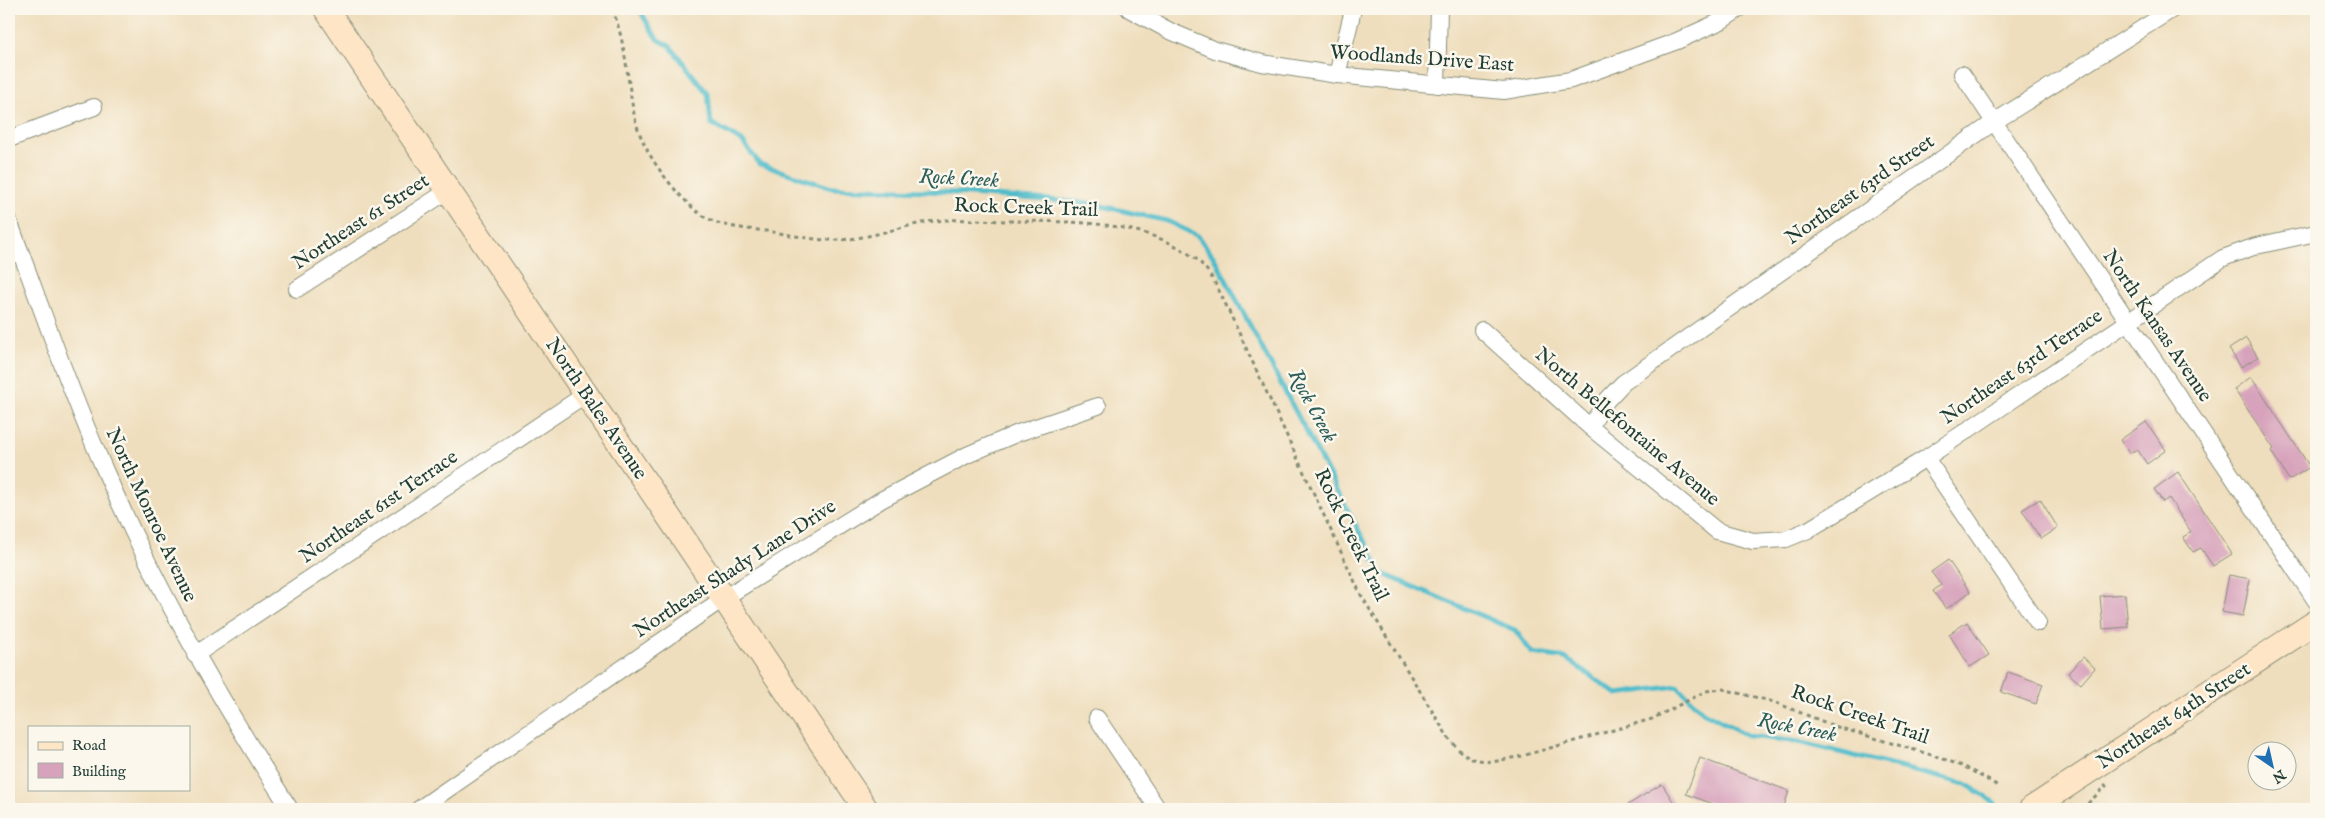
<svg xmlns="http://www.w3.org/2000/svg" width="2325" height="818" font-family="'IM FELL English',serif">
<rect width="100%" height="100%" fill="#fbf7ec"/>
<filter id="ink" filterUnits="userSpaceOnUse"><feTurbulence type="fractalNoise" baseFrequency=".02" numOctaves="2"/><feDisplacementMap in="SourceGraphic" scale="10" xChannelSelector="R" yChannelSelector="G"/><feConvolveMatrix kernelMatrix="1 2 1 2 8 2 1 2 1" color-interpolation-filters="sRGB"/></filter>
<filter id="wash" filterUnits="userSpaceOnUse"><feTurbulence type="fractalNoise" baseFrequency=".0096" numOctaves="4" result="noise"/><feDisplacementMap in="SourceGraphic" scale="20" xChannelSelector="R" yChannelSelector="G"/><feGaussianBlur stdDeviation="1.12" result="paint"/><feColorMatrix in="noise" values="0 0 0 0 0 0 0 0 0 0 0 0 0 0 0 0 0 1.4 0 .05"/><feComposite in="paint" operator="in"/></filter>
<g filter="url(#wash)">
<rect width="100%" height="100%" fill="#efdebd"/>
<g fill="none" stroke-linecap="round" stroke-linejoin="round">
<path stroke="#4fbcca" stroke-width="5" d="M639,9L657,39L669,45L708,94L711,123L742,141L760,164L832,188L928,191L1089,203L1167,221L1198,236L1215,259L1381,573L1515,630L1532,653L1565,658L1617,694L1677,686L1703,712L1749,736L1799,742L1966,784L1995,803"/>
</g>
<g id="blocks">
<path fill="#d7a2bb" d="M2246,338L2258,357L2241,367L2229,349Z
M2251,377L2310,467L2289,480L2271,451L2274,449L2234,389Z
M2146,422L2166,450L2147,464L2137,449L2130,453L2120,440Z
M2178,472L2232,554L2213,566L2201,548L2193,552L2183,537L2191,532L2169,498L2163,502L2154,489Z
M2040,499L2058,528L2041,539L2022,510Z
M1948,560L1970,592L1946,609L1933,591L1941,585L1931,572Z
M2229,575L2250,579L2243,616L2222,612Z
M2125,594L2128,627L2103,629L2100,596Z
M1967,622L1989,655L1970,667L1949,634Z
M2083,657L2095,668L2081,684L2068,673Z
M2008,672L2043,684L2036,704L2001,692Z
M1700,758L1789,791L1783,809H1727L1686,794Z
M1662,784L1678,809H1621Z"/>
</g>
</g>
<g filter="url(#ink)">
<use href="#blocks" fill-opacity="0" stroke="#878e78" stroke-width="1"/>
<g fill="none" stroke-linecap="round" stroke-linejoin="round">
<defs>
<path id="street" d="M1129,9L1170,31L1215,50L1262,63L1337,75L1504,91L1571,80L1677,41L1721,21L1739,9
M1962,74L2316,601
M1337,75L1352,14L1350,9
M1437,85L1439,9
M9,139L94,107
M9,221C41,306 70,392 107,475C158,592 221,702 290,809
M297,289L449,190
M1482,330L1590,427L1717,531L1753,541L1786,539L1808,530L1926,458L2223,258L2256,246L2316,233
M1590,427L1607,400L1623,383L1994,122L2173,9
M1926,458L2038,623
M195,655L586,394
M1097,718L1158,809
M419,809L724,598L881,500L967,455L1018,433L1098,406"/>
<path id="secondary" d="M326,9L866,809
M2031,809L2316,622"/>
</defs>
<use href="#street" stroke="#878e78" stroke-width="18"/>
<use href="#secondary" stroke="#878e78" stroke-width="26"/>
<path stroke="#878e78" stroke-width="3" stroke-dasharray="4 4" stroke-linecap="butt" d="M612,9C626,42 627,79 634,114C641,150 668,185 695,210C715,227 741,228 766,231C789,234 814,241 837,240C871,239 902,225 935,221C960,218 986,221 1011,221C1071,222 1140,219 1192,256C1209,267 1217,287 1226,305L1361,595L1448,737L1460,751L1472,759L1492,762L1522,756L1652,719L1706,691L1723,689L1774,702L1834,726L1938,757L1965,767L2000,787
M2082,809L2106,786L2104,784"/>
<use href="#street" stroke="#fff" stroke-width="16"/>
<use href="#secondary" stroke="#fee5c5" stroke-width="24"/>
</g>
</g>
<g text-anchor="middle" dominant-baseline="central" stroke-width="5" stroke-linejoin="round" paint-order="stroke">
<g font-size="20" fill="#1f3d34" stroke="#fbf7ec">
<text transform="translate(1422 59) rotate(4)">Woodlands Drive East</text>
<text transform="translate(1860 190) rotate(-35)">Northeast 63rd Street</text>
<text transform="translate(1026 208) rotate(2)">Rock Creek Trail</text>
<text transform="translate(361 222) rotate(-33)">Northeast 61 Street</text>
<text transform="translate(2157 326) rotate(56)">North Kansas Avenue</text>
<text transform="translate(2022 367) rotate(-34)">Northeast 63rd Terrace</text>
<text transform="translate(596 409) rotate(56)">North Bales Avenue</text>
<text transform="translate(1627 427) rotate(40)">North Bellefontaine Avenue</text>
<text transform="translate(379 507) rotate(-34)">Northeast 61st Terrace</text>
<text transform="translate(151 515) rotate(65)">North Monroe Avenue</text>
<text transform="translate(1351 535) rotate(64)">Rock Creek Trail</text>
<text transform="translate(735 569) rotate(-33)">Northeast Shady Lane Drive</text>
<text transform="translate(1860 715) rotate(19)">Rock Creek Trail</text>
<text transform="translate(2174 716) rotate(-33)">Northeast 64th Street</text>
</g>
<g font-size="21" font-style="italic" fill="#2b5d5a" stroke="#fbf7ec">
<text transform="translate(959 179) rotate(3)">Rock Creek</text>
<text transform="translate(1312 406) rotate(62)">Rock Creek</text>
<text transform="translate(1797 728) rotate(11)">Rock Creek</text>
</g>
</g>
<rect width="2325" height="818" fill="none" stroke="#fbf7ec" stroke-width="30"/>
<rect x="28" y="726" width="162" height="65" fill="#fbf7ec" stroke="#a3ada2"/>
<rect x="38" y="742" width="25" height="8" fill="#fee5c5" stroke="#a3ada2"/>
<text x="72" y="750" font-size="15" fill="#1f3d34">Road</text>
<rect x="38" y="763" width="25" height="15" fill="#d7a2bb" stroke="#a3ada2"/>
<text x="72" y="776" font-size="15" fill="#1f3d34">Building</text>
<g transform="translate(2272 766) rotate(146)"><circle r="24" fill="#fbf7ec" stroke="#a3ada2"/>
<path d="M0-4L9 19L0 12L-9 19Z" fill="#1f6fb2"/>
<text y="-8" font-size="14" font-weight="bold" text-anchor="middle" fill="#1f3d34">N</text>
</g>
</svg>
